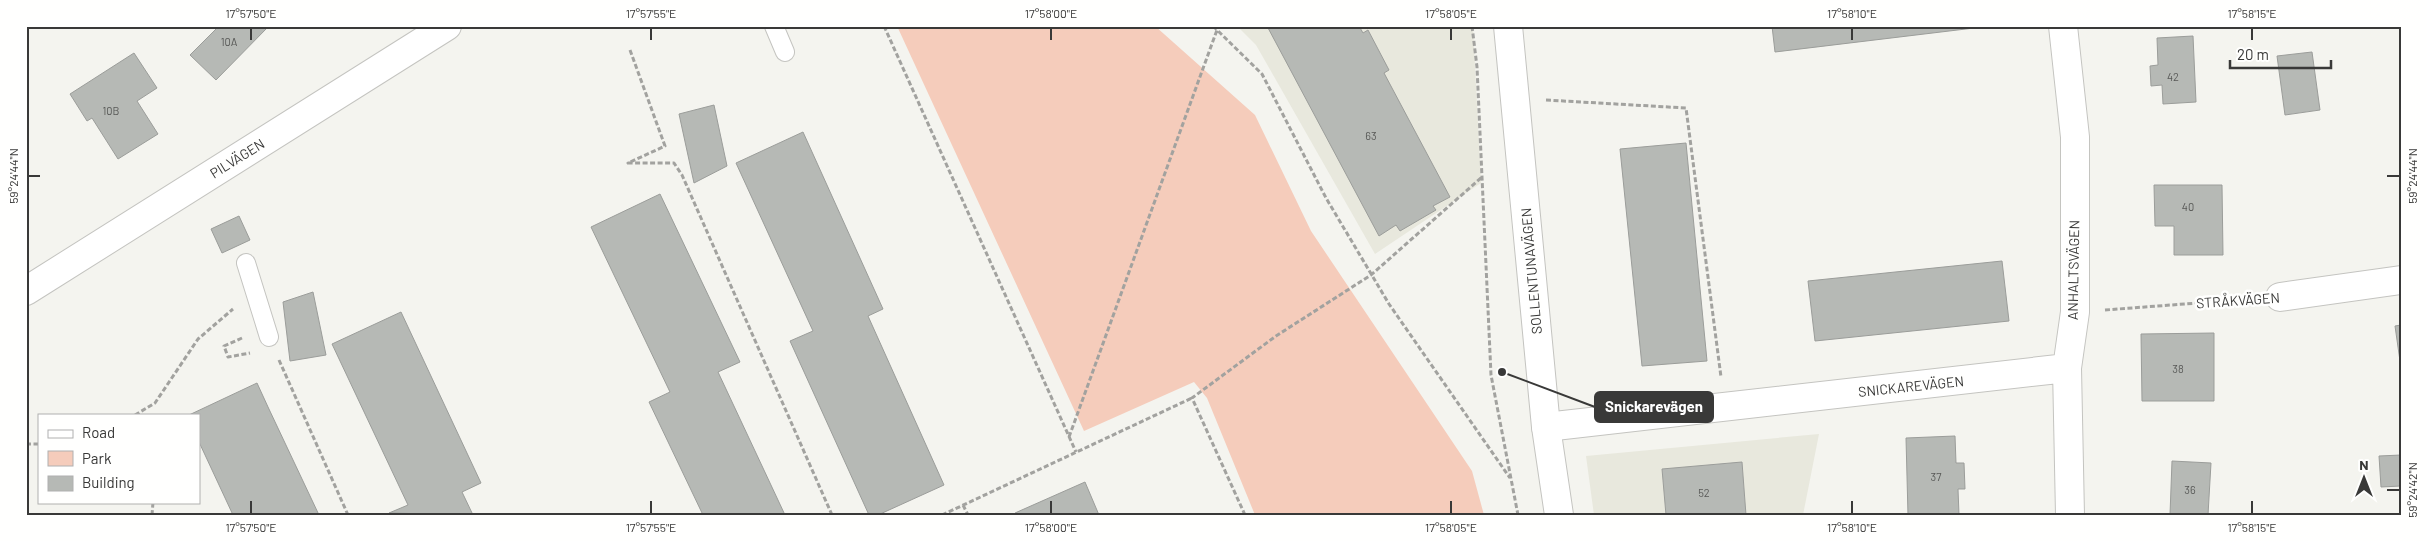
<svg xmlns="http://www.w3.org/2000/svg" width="2427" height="541" font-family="Barlow,sans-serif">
<rect width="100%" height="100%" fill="#f4f4ef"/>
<path fill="#e8e8dd" d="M1237,26H1473L1481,183L1375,254L1256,45Z
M1819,434L1803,515H1594L1586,456Z"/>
<path fill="#f5ccbb" d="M897,26H1155L1255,115L1311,231L1472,471L1484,515H1255L1207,398L1194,382L1084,431Z"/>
<path fill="#b6b9b5" stroke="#9b9d9a" d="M219,26L267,28L216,80L190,55Z
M1267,26H1359L1363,33L1368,30L1389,70L1384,73L1450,197L1433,206L1436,210L1400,231L1396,225L1379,236Z
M1772,26H1974V28L1775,52Z
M2193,36L2196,102L2163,104L2162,85L2151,86L2150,66L2158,65L2157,38Z
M2312,52L2320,110L2285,115L2277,56Z
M134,53L157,88L137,101L158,134L118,159L92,118L87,121L70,94Z
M714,105L727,166L694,183L679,114Z
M803,132L883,309L868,316L944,485L878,515H869L790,341L813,331L736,163Z
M1686,143L1707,361L1642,366L1620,149Z
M2154,185H2222L2223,255H2174V226H2155Z
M660,194L740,362L718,372L785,515H703L649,402L670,392L591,227Z
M239,216L250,240L222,253L211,229Z
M2002,261L2009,321L1815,341L1808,281Z
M313,292L326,355L290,361L283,302Z
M401,312L481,483L462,492L473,515L389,513L408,505L332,344Z
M2401,325V361H2400L2395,326Z
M2214,333V401H2142L2141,334Z
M257,383L268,407L319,515H233L199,442V415H189Z
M1955,436L1956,463H1964L1965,489H1958L1959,515H1908L1906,438Z
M2401,455V486L2381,487L2379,456Z
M2172,461L2211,463L2208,515H2170Z
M1742,462L1746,515H1666L1662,469Z
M1085,482L1099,515H1016L1015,513Z"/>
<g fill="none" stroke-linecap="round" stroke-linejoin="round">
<defs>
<path id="service" d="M774,26L785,52
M246,263L269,337"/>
<path id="minor" d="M2063,26L2075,137V312L2067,368L2070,515
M26,291L447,26
M2280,297L2401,280
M1546,427L2067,368"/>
<path id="tertiary" d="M1508,26L1546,427L1559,515"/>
</defs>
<use href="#service" stroke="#c4c4c0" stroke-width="20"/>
<use href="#minor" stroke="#c4c4c0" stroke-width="30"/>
<use href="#tertiary" stroke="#c4c4c0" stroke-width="30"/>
<path stroke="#a2a29f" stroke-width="3" stroke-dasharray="5 2.5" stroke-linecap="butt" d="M884,26L1076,452
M1213,26L1262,74L1326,198L1389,304L1510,478
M1472,26L1477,67L1491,375L1518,515
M630,50L665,146L628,163H674L682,175L832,515
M1546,100L1686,108L1721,377
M2105,310L2251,299
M242,338L224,346L228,357L250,353
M279,360L348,515
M135,415L155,403L198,339L233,309
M1069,437L1217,30
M26,444H39
M963,505L968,515
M152,515L153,502
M942,515L1192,398
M1245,515L1192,398L1276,336L1371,275L1482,177"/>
<use href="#service" stroke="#fff" stroke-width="18"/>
<use href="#minor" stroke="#fff" stroke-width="28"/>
<use href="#tertiary" stroke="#fff" stroke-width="28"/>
</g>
<path fill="none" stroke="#393938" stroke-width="2" d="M251,28V40M651,28V40M1051,28V40M1451,28V40M1852,28V40M2252,28V40M28,176H40M2387,176H2400M2387,490H2400M251,501V514M651,501V514M1051,501V514M1451,501V514M1852,501V514M2252,501V514"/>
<g text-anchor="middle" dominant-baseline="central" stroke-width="5" stroke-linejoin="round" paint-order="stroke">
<g font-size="11" fill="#585957">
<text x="229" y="41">10A</text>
<text x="2173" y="76">42</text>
<text x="111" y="110">10B</text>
<text x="1371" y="135">63</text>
<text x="2188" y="206">40</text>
<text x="2178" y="368">38</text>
<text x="1936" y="476">37</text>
<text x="2190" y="489">36</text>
<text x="1704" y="492">52</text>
</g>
<g font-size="14" fill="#393938" stroke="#fffffe">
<text transform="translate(237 158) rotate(-32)">PILVÄGEN</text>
<text transform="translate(2073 270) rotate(-89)">ANHALTSVÄGEN</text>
<text transform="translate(1531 271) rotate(-95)">SOLLENTUNAVÄGEN</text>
<text transform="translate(2238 300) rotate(-4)">STRÅKVÄGEN</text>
<text transform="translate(1911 386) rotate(-6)">SNICKAREVÄGEN</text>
</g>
</g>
<path fill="none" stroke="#393938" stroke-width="2" d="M1502 372L1595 407"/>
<circle fill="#393938" stroke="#fffffe" stroke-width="2" cx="1502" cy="372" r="5"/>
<rect fill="#393938" stroke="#393938" stroke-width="2" x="1595" y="392" width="118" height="30" rx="5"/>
<g font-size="15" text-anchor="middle" font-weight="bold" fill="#fff">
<text x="1654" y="412">Snickarevägen</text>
</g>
<rect width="2427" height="541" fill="none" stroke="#fffffe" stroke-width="55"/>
<rect x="38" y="414" width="162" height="90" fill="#fffffe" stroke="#b0b0af"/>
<rect x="48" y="430" width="25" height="8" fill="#ffffff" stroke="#b0b0af"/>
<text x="82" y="438" font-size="15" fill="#393938">Road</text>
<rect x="48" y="451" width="25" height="15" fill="#f5ccbb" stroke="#b0b0af"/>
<text x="82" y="464" font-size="15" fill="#393938">Park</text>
<rect x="48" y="476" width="25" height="15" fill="#b6b9b5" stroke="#b0b0af"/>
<text x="82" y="488" font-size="15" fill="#393938">Building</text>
<g transform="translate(2364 478)" stroke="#fffffe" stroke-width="4" paint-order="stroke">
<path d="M0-4L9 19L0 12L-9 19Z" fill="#393938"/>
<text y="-8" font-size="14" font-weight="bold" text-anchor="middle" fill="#393938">N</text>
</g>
<path d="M2230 60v8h101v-8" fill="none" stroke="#393938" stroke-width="2.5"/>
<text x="2237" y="60" font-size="15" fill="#393938" stroke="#fffffe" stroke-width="4" paint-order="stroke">20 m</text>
<rect x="28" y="28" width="2372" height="486" fill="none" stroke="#393938" stroke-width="2"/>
<g font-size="12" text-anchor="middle" fill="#393938">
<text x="251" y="18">17°57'50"E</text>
<text x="651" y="18">17°57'55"E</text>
<text x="1051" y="18">17°58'00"E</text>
<text x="1451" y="18">17°58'05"E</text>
<text x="1852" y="18">17°58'10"E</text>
<text x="2252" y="18">17°58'15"E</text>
<text transform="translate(14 176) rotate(-90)" y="4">59°24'44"N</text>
<text transform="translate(2413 176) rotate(-90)" y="4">59°24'44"N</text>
<text transform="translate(2413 490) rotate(-90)" y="4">59°24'42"N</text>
<text x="251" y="532">17°57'50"E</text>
<text x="651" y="532">17°57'55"E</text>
<text x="1051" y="532">17°58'00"E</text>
<text x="1451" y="532">17°58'05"E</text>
<text x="1852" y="532">17°58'10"E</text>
<text x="2252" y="532">17°58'15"E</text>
</g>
</svg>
